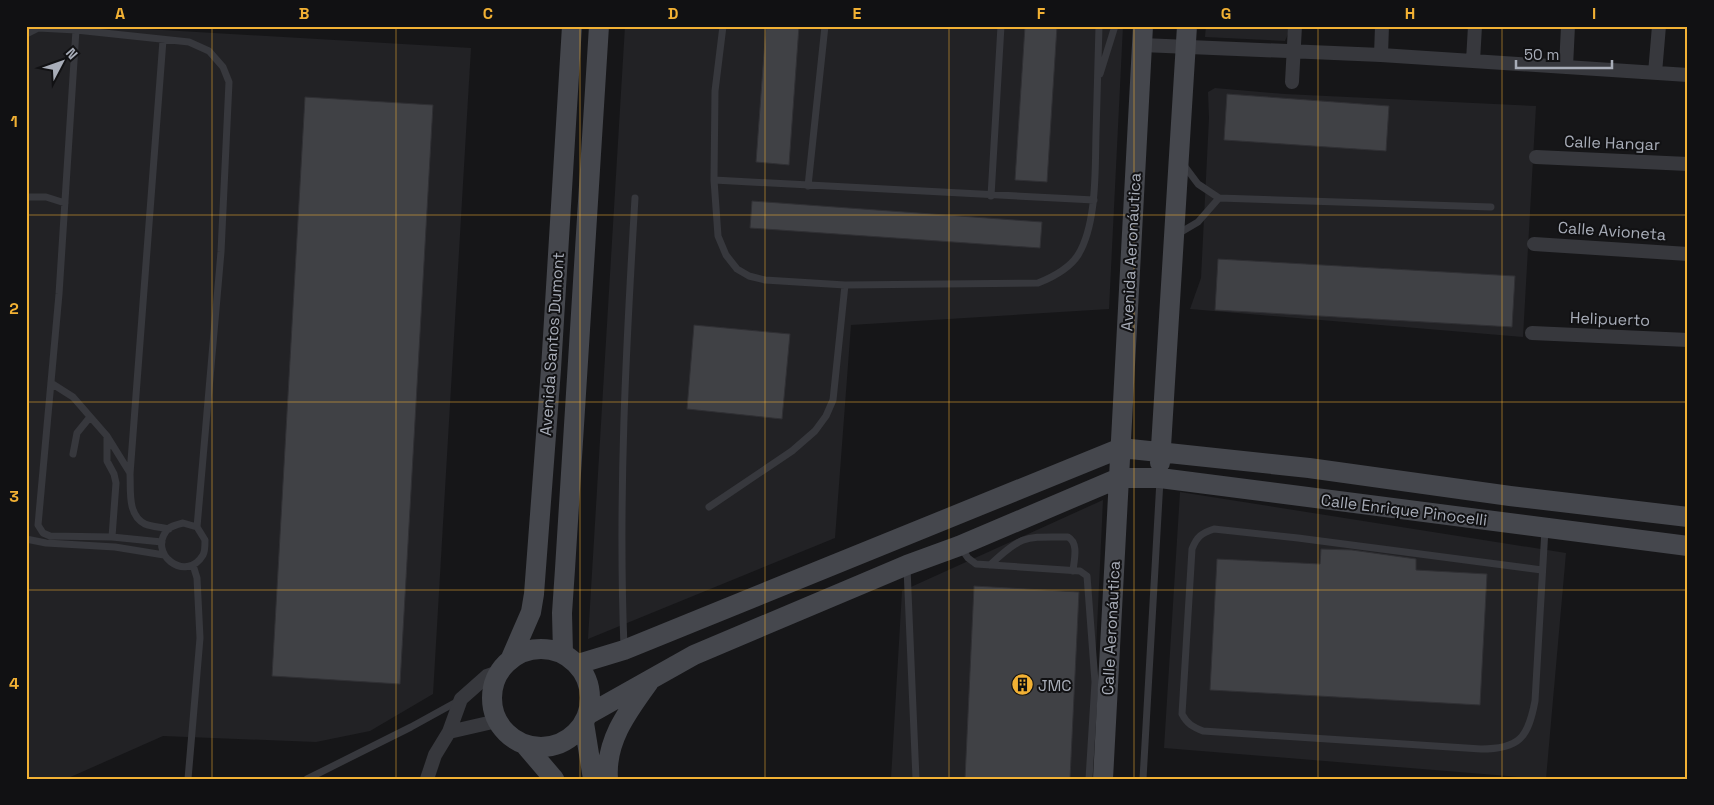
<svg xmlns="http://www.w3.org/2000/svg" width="1714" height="805" font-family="'Space Grotesk',sans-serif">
<rect width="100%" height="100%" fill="#161618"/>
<path fill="#222225" d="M26,26H95L471,48L433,694L370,731L316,742L163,736L66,779H26Z
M625,26H1123L1109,309L851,325L835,538L588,639Z
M1206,26H1288V34L1285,41L1205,37Z
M1215,88L1285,94L1536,106L1523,337L1190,309L1201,278L1209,118L1208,92Z
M1180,492L1566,553L1546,779L1164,748Z
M1103,500L1090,779H891L902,591Z"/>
<path fill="#404145" stroke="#303034" d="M766,26H799L789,165L756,162Z
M1025,26H1057L1047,182L1015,180Z
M1227,94L1389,106L1386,151L1224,140Z
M305,97L433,105L400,684L272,676Z
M752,201L1042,222L1040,248L750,228Z
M1218,259L1515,276L1512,327L1215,310Z
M694,325L790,334L782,419L687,409Z
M1321,549L1352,550L1416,559V570L1487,574L1480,705L1210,690L1217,559L1320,564Z
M974,586L1079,592L1070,779H965Z"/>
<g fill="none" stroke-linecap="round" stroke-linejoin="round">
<path stroke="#37383d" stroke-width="7" d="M723,26L715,91L714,180L718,236L726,255L737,269L749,276L765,280L845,285L1038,283C1053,277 1069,269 1078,255C1097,224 1095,170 1096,134C1097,98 1098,62 1099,26
M76,30L59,294L38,525L43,533L50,536L112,537L162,542
M26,34L38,28L76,30L189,42L209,51L223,67L229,82L221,252L197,527L205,540C205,544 205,552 203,555C186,584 146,553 168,529C171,526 179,524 183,523L197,527
M163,40L130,474C131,490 127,515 145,524C152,527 162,527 169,529
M1100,74L1115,26
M1183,164L1198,184L1219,198L1491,207
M714,180L1094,200
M808,186L825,26
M991,196L1001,26
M26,197H46L65,203
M1176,235L1198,222L1219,198
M51,383L73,397L107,436L130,473
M107,437V461L114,474L116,483L112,537
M73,454L77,433L90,417
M709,507L792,451L815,431L826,416L833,400L845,285
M26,539L46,543L115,547L164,555
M961,548L968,558L976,564L1080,571L1087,576L1095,682L1089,779
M990,565C1023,534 1025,537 1068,537C1079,543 1074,560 1073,571
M907,568L916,779
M1542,570L1298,538L1214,529C1202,533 1197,536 1192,549L1182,714C1187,724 1193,727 1203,731L1481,749C1519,749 1528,738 1535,701L1545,529
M624,647C618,497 626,348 635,198
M188,779L200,638L197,578L193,565
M307,779L411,727L460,700
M1143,779L1160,480"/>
<path stroke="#37383d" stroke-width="14" d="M1142,45L1381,55L1688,75
M1381,55L1382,26
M1473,61L1475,26
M1566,67L1568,26
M1655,73L1659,26
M1292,82L1295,26
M1536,157L1688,164
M1534,244L1688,254
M1532,333L1688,340
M449,732L497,721
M427,779L435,755L449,732L461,699L487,676L499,672"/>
<path stroke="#45474d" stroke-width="20" d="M1160,463L1187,26
M492 698a49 49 0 1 1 98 0a49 49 0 1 1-98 0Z
M563,653L562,613L565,569L599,26
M511,658L531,612L534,594L551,369L572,26
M578,664L624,650L1121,448L1309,468L1510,496L1688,517
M589,714L694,655L907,565L959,546L1119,478H1160L1688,546
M584,723L593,779
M525,745L554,779
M608,779C605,741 628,711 649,682
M1103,779L1143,26"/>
</g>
<path fill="none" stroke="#f2b134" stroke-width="1" stroke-opacity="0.55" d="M212,26V779M396,26V779M580,26V779M765,26V779M949,26V779M1134,26V779M1318,26V779M1502,26V779M26,215H1688M26,402H1688M26,590H1688"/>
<defs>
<symbol id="building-disc" viewBox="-11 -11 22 22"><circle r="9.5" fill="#f2b134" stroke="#111113"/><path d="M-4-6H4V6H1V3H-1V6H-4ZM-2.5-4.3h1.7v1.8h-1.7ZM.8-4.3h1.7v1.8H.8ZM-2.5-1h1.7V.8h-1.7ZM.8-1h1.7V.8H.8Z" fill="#111"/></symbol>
</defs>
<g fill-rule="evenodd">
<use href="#building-disc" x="1010" y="672" width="25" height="25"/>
</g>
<g text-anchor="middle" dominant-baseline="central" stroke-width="4" stroke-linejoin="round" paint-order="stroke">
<g font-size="16" fill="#a8adb8" stroke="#111113">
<text transform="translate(1612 143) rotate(2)">Calle Hangar</text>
<text transform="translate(1612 231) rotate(4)">Calle Avioneta</text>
<text transform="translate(1131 252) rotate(-87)">Avenida Aeronáutica</text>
<text transform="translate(1610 319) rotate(2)">Helipuerto</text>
<text transform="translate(552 344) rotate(-86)">Avenida Santos Dumont</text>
<text transform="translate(1404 510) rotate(7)">Calle Enrique Pinocelli</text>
<text transform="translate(1111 628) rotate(-87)">Calle Aeronáutica</text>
</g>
<g font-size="16" fill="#a8adb8" stroke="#111113" text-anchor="start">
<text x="1038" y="685">JMC</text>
</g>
</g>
<rect width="1714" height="805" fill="none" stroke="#111113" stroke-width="55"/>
<g transform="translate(62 62) rotate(49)" stroke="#111113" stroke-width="4" paint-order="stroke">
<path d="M0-4L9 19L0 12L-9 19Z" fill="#a8adb8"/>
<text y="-8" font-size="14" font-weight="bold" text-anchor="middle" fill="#a8adb8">N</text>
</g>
<path d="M1516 60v8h96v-8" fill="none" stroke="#a8adb8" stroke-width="2.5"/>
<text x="1524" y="60" font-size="15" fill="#a8adb8" stroke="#111113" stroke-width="4" paint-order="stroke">50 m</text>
<rect x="28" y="28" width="1658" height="750" fill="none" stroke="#f2b134" stroke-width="2"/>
<g font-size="16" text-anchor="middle" font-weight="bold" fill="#f2b134">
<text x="120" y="19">A</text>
<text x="304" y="19">B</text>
<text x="488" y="19">C</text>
<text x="673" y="19">D</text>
<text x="857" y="19">E</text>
<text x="1041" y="19">F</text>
<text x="1226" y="19">G</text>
<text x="1410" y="19">H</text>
<text x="1594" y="19">I</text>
<text x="14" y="127">1</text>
<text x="14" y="314">2</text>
<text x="14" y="502">3</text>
<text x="14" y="689">4</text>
</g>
</svg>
